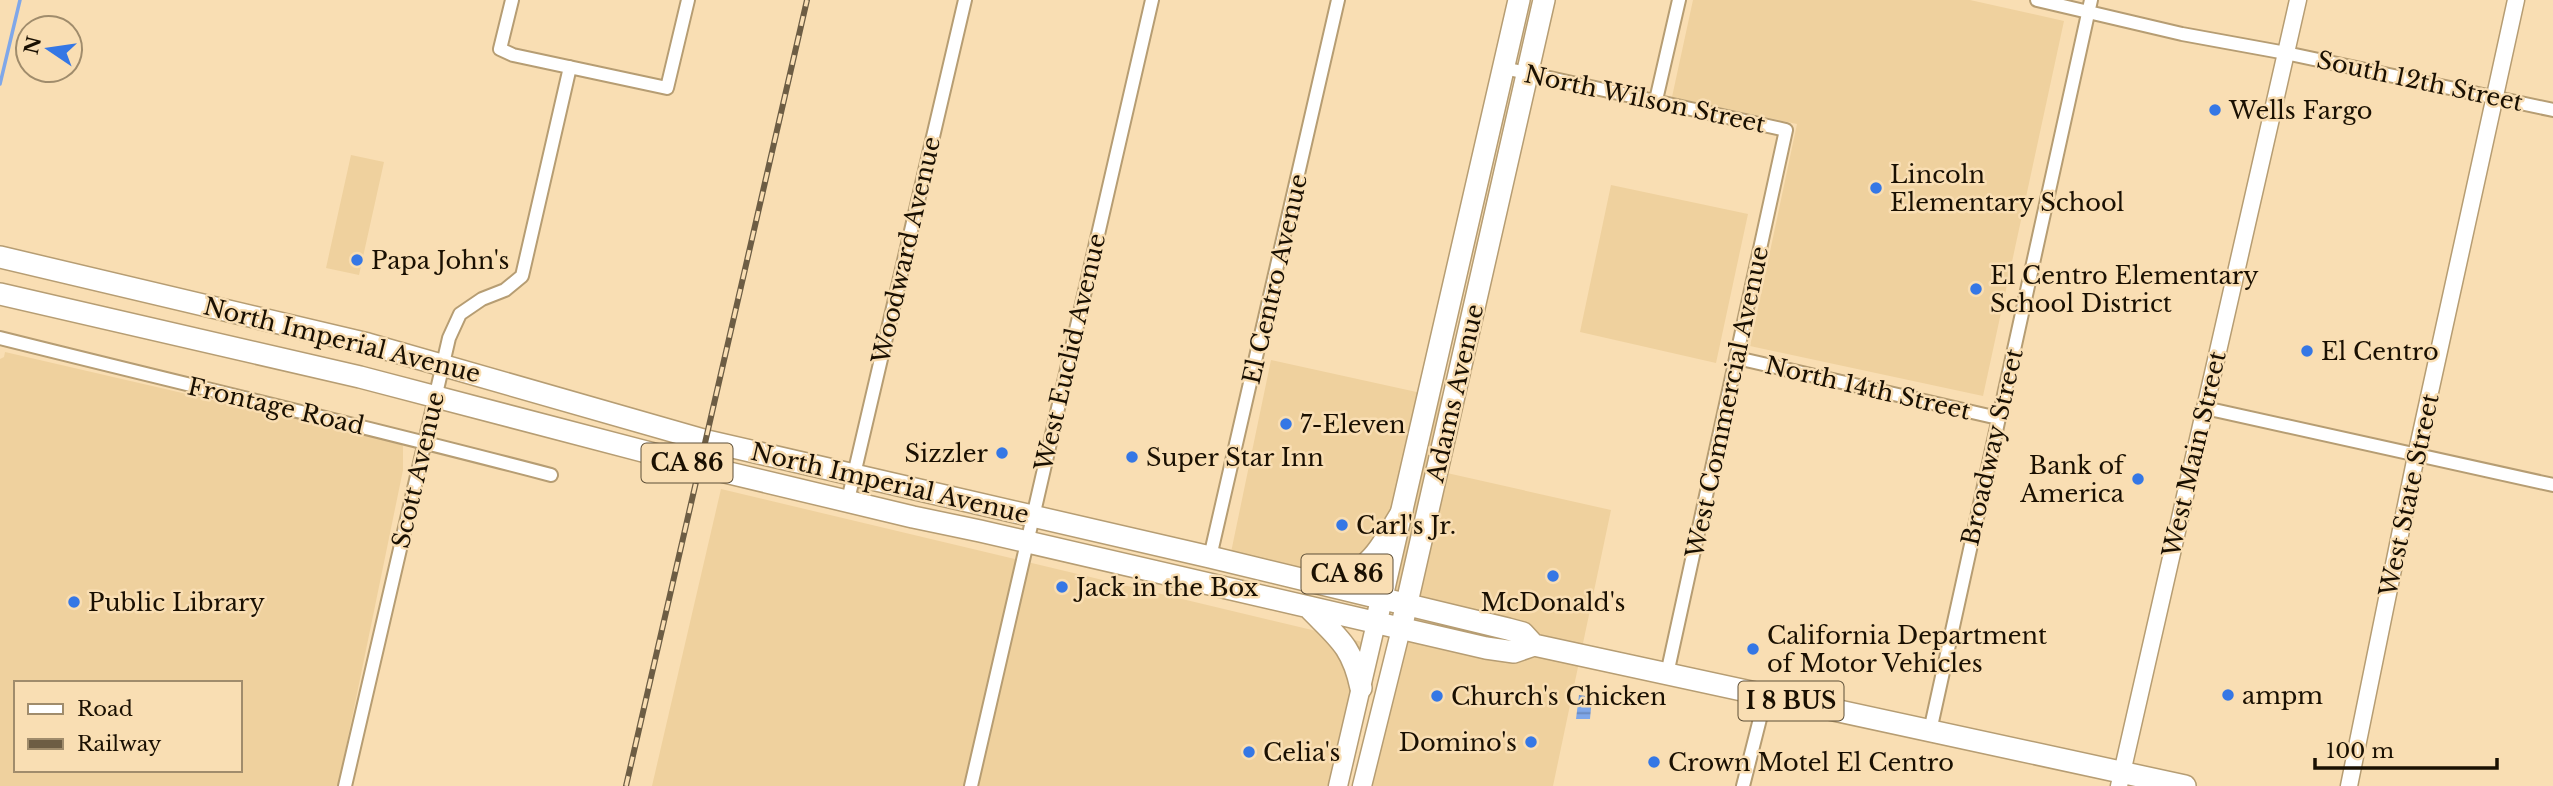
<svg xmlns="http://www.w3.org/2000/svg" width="2553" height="786" font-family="'Libre Baskerville',serif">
<defs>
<pattern id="water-rules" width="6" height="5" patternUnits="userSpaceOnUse" patternTransform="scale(1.75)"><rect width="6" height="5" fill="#7fa7e9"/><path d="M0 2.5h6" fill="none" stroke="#6787bb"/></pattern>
</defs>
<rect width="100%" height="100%" fill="#f9deb3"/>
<path fill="#efd19e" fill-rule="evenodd" d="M1693,0H1970L2064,21L1983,396L1750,346L1797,124L1672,97Z
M351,155L384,162L359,275L326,268Z
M1611,185L1748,214L1716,363L1580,332Z
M5,352L204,398L392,436L403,446V470L338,786H0V359L4,357ZM16,683H240V770H16Z
M1271,360L1453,400L1438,471L1611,510L1553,786H1362L1407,605L1229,562Z
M721,489L1371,644L1339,786H652Z"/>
<path fill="url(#water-rules)" d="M1579,695L1592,697L1590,719H1576Z"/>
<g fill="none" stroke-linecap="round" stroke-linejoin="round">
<path stroke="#7fa7e9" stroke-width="3.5" d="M0,84L20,0"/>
<defs>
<path id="minor" d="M512,0L500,49L513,55L667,88L688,0
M2037,0L2182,34L2286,53L2553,110
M1504,68L1786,130L1667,674
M1656,100L1679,0
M0,338C184,384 368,427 551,475
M1737,358L1998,418
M2205,408L2553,485
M848,500L965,0
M1210,557L1338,0
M1930,731L2091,0
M345,786L449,338L460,314L482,299L505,290L522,276L570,67
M971,786L1152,0
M1743,786L1766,695"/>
<path id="tertiary" d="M2119,786L2298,0
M2349,786L2416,456L2516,0"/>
<path id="secondary" d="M1338,786L1376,623
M1362,786L1401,629"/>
<path id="primary" d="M1376,623L1519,0
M1401,629L1544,0"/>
<path id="trunk" d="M0,257L368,344L707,441L1210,557L1508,629L1523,633L1534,645
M0,294L360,377L700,466L913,517L980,531L1486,648L1514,652L1534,645L2185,786
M1316,577C1369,580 1378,550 1402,512
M1308,607C1337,637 1352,645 1361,688"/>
</defs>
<use href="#minor" stroke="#b69d73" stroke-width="16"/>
<use href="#tertiary" stroke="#b69d73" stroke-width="19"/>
<use href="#secondary" stroke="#b69d73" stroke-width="21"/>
<use href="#primary" stroke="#b69d73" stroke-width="24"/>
<use href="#trunk" stroke="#b69d73" stroke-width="24"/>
<use href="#minor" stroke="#fff" stroke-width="12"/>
<use href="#tertiary" stroke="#fff" stroke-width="16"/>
<use href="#secondary" stroke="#fff" stroke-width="18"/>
<use href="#primary" stroke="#fff" stroke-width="21"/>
<use href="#trunk" stroke="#fff" stroke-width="21"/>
<defs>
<path id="rail" d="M626,786L807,0"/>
</defs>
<use href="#rail" stroke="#6d5d44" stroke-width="6"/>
<use href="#rail" stroke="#f9deb3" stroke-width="3.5" stroke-dasharray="10" stroke-linecap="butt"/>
</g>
<g fill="#3577e5" stroke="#f9deb3" stroke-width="2.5">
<circle cx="2215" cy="110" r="7"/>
<circle cx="1876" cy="188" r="7"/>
<circle cx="357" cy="260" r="7"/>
<circle cx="1976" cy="289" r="7"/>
<circle cx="2307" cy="351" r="7"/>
<circle cx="1286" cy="424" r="7"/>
<circle cx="1002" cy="453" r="7"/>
<circle cx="1132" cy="457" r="7"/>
<circle cx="2138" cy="479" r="7"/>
<circle cx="1342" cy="525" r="7"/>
<circle cx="1553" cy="576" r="7"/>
<circle cx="1062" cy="587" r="7"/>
<circle cx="74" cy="602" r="7"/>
<circle cx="1753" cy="649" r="7"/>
<circle cx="2228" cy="695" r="7"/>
<circle cx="1437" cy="696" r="7"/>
<circle cx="1531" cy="742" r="7"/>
<circle cx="1249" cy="752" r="7"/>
<circle cx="1654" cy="762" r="7"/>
</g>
<g text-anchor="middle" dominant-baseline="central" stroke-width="5" stroke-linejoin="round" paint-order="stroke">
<g fill="#f9deb3" stroke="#5d4e37" stroke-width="2">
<rect x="641.5" y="443.5" width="91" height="39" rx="5"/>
<rect x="1301.5" y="554.5" width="91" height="39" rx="5"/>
<rect x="1738.5" y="681.5" width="105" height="39" rx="5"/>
</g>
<g font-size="23" font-weight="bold" fill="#1a1002">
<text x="687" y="463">CA 86</text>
<text x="1347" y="574">CA 86</text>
<text x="1791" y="701">I 8 BUS</text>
</g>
<g font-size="24" fill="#1a1002" stroke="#f9deb3">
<text transform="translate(2420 81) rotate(12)">South 12th Street</text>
<text transform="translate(1645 99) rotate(12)">North Wilson Street</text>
<text transform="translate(906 250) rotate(-77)">Woodward Avenue</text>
<text transform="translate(1275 279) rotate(-77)">El Centro Avenue</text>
<text transform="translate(342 340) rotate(14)">North Imperial Avenue</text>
<text transform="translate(1070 352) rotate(-77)">West Euclid Avenue</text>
<text transform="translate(1868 388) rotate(13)">North 14th Street</text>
<text transform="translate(1455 393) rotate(-77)">Adams Avenue</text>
<text transform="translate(1727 402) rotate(-78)">West Commercial Avenue</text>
<text transform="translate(276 406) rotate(13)">Frontage Road</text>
<text transform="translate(1992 447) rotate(-77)">Broadway Street</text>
<text transform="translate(2194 454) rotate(-77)">West Main Street</text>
<text transform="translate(418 470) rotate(-77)">Scott Avenue</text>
<text transform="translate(890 483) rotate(13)">North Imperial Avenue</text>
<text transform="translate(2409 495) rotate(-78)">West State Street</text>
</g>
<g font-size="24" fill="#1a1002" stroke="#f9deb3" text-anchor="start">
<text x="2229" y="110">Wells Fargo</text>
<text x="1890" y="174">Lincoln<tspan x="1890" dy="28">Elementary School</tspan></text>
<text x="371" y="260">Papa John's</text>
<text x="1990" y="275">El Centro Elementary<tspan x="1990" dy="28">School District</tspan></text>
<text x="2321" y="351">El Centro</text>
<text x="1300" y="424">7-Eleven</text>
<text x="988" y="453" text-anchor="end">Sizzler</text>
<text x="1146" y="457">Super Star Inn</text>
<text x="2124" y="465" text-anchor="end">Bank of<tspan x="2124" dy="28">America</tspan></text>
<text x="1356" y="525">Carl's Jr.</text>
<text x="1076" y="587">Jack in the Box</text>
<text x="88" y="602">Public Library</text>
<text x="1553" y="602" text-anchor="middle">McDonald's</text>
<text x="1767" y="635">California Department<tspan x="1767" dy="28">of Motor Vehicles</tspan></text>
<text x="2242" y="695">ampm</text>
<text x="1451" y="696">Church's Chicken</text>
<text x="1517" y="742" text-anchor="end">Domino's</text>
<text x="1263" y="752">Celia's</text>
<text x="1668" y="762">Crown Motel El Centro</text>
</g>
</g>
<rect x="14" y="681" width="228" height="91" fill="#f9deb3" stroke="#a08c6c" stroke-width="2"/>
<rect x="28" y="704" width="35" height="10" fill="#ffffff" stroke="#a08c6c" stroke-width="2"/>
<text x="77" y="716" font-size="21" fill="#1a1002">Road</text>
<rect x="28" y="739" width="35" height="10" fill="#6d5d44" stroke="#a08c6c" stroke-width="2"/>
<text x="77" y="751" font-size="21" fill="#1a1002">Railway</text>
<g transform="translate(49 49) rotate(283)"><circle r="33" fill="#f9deb3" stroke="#a08c6c" stroke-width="2"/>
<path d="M0-5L12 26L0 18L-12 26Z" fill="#3577e5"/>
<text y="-10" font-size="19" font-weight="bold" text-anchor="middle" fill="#1a1002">N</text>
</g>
<path d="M2315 758v10h182v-10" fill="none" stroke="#1a1002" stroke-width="3.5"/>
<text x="2326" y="758" font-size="21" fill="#1a1002" stroke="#f9deb3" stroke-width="5" paint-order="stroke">100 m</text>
</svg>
